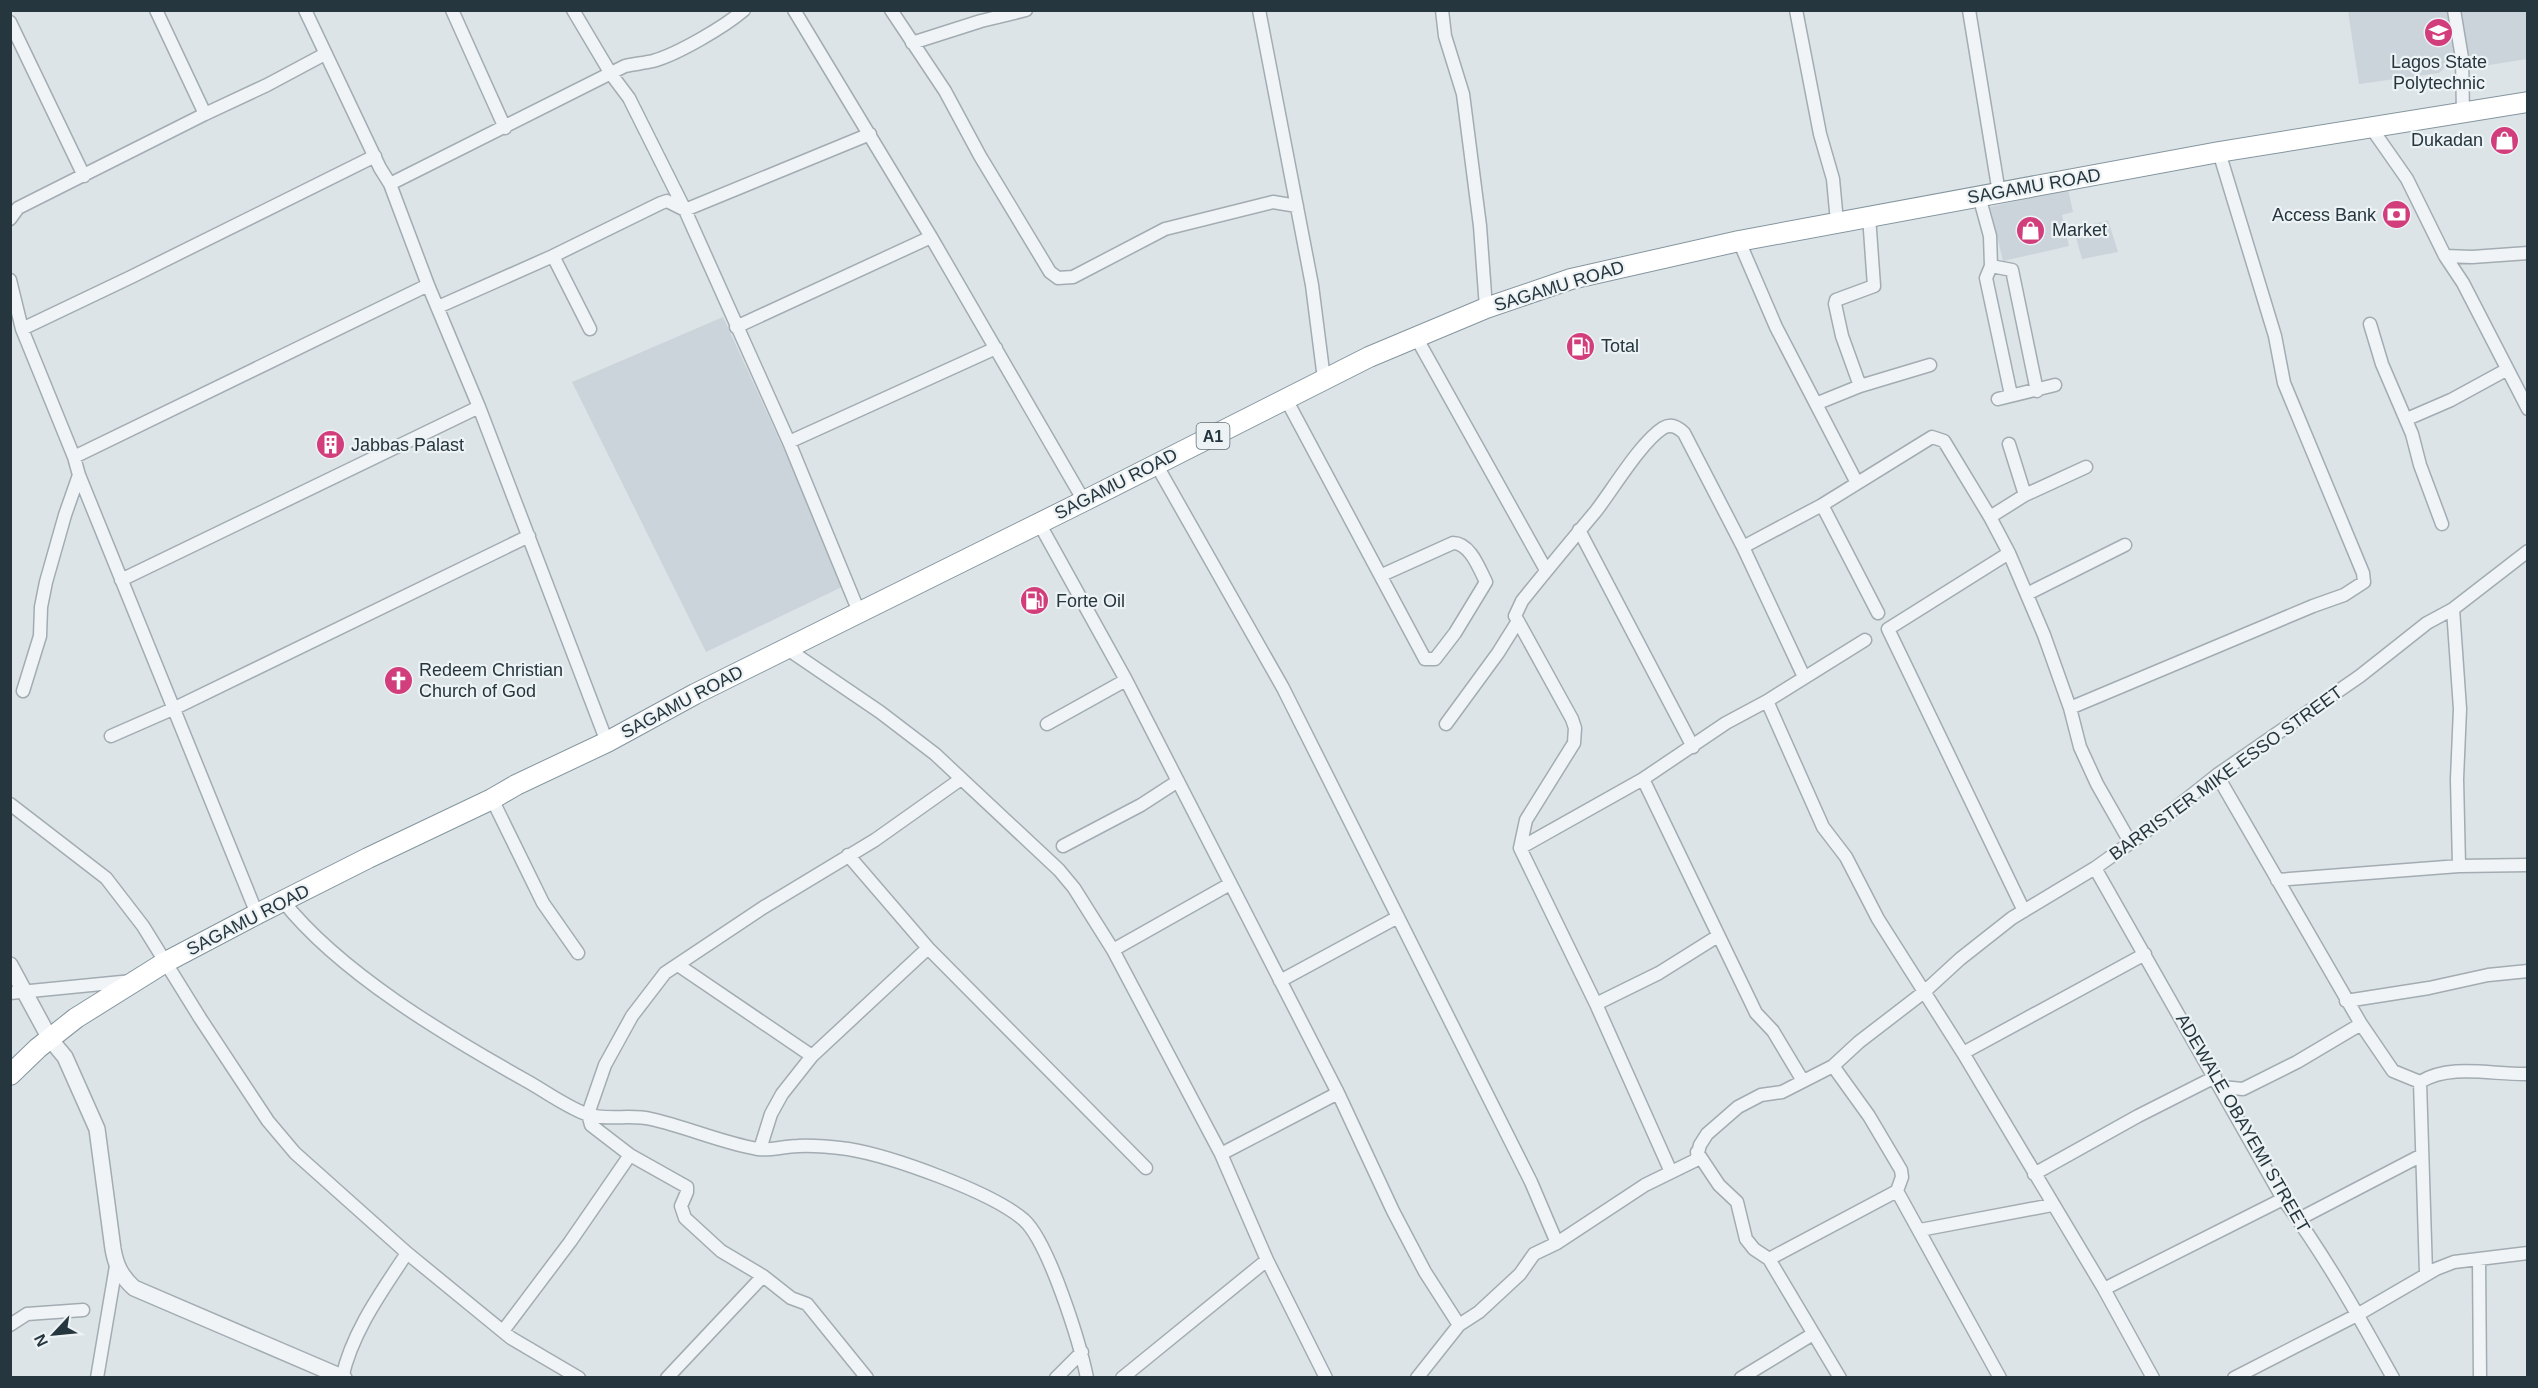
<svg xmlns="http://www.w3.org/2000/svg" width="2538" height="1388" font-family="Arial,sans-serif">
<rect width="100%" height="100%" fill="#dde4e8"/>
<path fill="#cbd4da" d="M2348,11H2527V59L2483,66L2471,56L2452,60L2439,73L2359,84Z
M2068,189L2073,212L2062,215L2069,246L2003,261L1990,207Z
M2108,220L2118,252L2082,259L2074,230Z
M723,317L846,585L706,652L572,382Z"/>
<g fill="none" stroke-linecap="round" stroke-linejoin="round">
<defs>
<path id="minor" d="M156,10L205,114
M305,10L380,168L390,184L428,285L479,407L607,742
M452,10L505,128
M573,10L611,74L629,98L685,210L789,442L859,612
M794,10L931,237L1084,501
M891,10L945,91L980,156L1050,272L1058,278L1073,277L1165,229L1273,202L1297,206
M1259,10L1312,285L1324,379
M1442,10L1445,36L1463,94L1480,226L1486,308
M1796,10L1820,134L1833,179L1837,222
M1969,10L1999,193
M2454,10L2462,58L2463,113
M10,22L84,176
M912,43L981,21L1026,10
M2372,129L2407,179L2445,256L2463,283L2528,409
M390,184L625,66C634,64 644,63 653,61C678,54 724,27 744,10
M1979,196L1990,236L1991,266L1986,278L2011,395
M10,219L18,208L205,114L267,85L325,54
M1739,241L1776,327L1857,483
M553,256L590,329
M2445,256L2472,257L2528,253
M1991,266L2012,270L2037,391
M10,280L22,329L74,457L79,475L257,914
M438,307L553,256L661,203L667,201L685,210L870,134
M2370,324L2382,364L2412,434L2420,465L2442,524
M736,327L931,237
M22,329L131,277L375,156
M1416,337L1546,570
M1860,386L1842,336L1835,304L1836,300L1874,286L1869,216
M1286,399L1425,659H1435L1455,633L1486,582C1479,568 1470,543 1453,543L1382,575
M1998,399L2055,385
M1818,403L1860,386L1930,365
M2407,419L2451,400L2506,370
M789,442L996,348
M2009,444L2025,495
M74,457L428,285
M1156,464L1283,688L1531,1182L1557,1243
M1822,505L1878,613
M1990,517L2025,495L2086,467
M1039,523L1126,680L1338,1093L1393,1211L1425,1272L1459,1325
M1579,530L1693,747
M1743,547L1822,505L1932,437L1944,441L1990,517L2009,553L2044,635L2070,708L2080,747L2097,784L2130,842
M2009,553L1888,629L2024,911
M121,580L479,407
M2027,594L2125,545
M2453,609L2460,709L2457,779L2459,866
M1518,621L1572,719L1575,728L1574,743L1526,820L1520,848L1596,1004L1671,1172
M786,648L880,712L935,754L1059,870L1074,888L1113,950L1221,1154L1267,1260L1326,1378
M23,691L40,636L41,607L46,582L65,515L79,475
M1767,701L1823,827L1846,857L1878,919L1963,1053L2104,1289L2153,1378
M2070,708L2313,606L2344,595L2364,582L2363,573L2284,383L2275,336L2219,152
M1047,724L1126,680
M1446,724L1498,653L1518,621L1515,616L1522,601C1546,571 1571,541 1596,511C1613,489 1641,442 1663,428C1671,423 1678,427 1684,433L1743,547L1804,677
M111,736L175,708L529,536
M2217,775L2361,1024L2297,1062L2243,1089L2221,1087
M1643,779L1756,1013L1773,1031L1803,1081
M492,799L543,903L578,953
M10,804L106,878L143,926L200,1018L268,1121L295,1153L407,1253L511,1338L579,1378
M1063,846L1141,805L1178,781
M1520,848L1643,779L1726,723L1767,701L1865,640
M848,855L928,948L1146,1168
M2095,868L2283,1199C2325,1255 2359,1317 2393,1378
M2277,880L2459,866L2528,865
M283,901C340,973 445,1035 525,1080C545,1091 565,1106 586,1114C606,1121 631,1114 651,1119C687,1127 722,1143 758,1149C770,1151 785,1146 798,1146C814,1145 832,1147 848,1149C891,1156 992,1192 1024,1220C1049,1243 1080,1343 1087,1378
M1113,950L1230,884
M678,965L812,1056
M1280,981L1398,917
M10,993L132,981
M2346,1001L2429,988L2488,975L2528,971
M1596,1004L1659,973L1718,936
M2361,1024L2393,1071L2420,1082
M1963,1053L2145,954
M1833,1066L1869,1116L1901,1170L1902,1177L1897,1191L2000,1378
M760,1149L771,1114L782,1094L812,1056L928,948
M1697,1152L1719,1185L1737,1202L1746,1239L1754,1249L1769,1259L1840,1378
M1221,1154L1338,1093
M2034,1174L2138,1116L2215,1077
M2299,1219L2422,1155
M1920,1230L2052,1205
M1769,1259L1897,1191
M2479,1259L2480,1378
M2426,1273L2420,1082C2451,1063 2493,1075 2528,1074
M2104,1289L2283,1199
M10,1325L27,1314L83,1310
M503,1331L570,1242L630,1155
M97,1378L116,1266
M342,1378C352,1332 382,1291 407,1253
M667,1378L763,1276
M867,1378L807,1304L791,1298L763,1276L721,1251L685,1218L681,1206L687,1192V1187L630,1155L591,1125L588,1114L605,1065L632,1016L665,973L764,907L875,840L961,779
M1056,1378L1082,1352
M1122,1378L1267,1260
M1417,1378L1459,1325L1479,1312L1520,1274L1534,1254L1557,1243L1645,1185L1696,1160L1700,1145L1707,1134L1738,1107L1761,1095L1782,1092L1833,1066L1859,1042L1924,992L1960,959L2012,918L2095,868L2144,833L2217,775L2360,676L2427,623L2453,609L2528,551
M1741,1378L1813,1334
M2234,1378L2357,1315L2436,1269L2454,1262L2528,1253"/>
<path id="tertiary" d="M10,965L50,1039L65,1057L97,1129L113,1249C116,1266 121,1276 134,1288L344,1378"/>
<path id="trunk" d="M10,1075L38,1048L76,1018L164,963L257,914L368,858L492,799L516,785L607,742L695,694L1084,501L1369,357L1486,308L1571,279L1739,241L2219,152L2528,102"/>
</defs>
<use href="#minor" stroke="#a2acb2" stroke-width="15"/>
<use href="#tertiary" stroke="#a2acb2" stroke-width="18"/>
<use href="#trunk" stroke="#84969f" stroke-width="22"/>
<use href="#minor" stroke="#f0f4f6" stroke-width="12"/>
<use href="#tertiary" stroke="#f0f4f6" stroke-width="15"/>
<use href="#trunk" stroke="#fff" stroke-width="20"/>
</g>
<defs>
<symbol id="university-disc" viewBox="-11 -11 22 22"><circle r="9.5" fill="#d23d7b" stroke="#edf3f5"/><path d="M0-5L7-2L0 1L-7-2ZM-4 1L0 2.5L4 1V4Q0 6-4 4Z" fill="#fff"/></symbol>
<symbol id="shop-disc" viewBox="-11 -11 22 22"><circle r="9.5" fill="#d23d7b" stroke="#edf3f5"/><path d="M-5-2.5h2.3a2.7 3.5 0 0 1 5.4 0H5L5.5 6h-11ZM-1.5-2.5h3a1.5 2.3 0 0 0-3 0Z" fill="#fff"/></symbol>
<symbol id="bank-disc" viewBox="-11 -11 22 22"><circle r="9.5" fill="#d23d7b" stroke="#edf3f5"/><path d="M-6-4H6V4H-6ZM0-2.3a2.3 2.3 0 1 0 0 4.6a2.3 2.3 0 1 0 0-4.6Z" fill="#fff"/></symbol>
<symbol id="fuel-disc" viewBox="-11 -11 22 22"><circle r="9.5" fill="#d23d7b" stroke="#edf3f5"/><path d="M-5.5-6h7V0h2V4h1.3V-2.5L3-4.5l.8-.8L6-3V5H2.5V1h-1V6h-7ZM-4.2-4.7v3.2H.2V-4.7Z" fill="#fff"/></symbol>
<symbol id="building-disc" viewBox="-11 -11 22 22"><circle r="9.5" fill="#d23d7b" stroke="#edf3f5"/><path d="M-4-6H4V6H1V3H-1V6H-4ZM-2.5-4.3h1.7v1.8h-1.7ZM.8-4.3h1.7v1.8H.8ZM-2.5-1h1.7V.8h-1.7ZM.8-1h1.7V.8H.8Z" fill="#fff"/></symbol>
<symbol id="church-disc" viewBox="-11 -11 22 22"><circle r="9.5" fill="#d23d7b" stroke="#edf3f5"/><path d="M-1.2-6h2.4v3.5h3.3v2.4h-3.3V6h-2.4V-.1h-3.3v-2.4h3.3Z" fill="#fff"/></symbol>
</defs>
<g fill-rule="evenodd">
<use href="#university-disc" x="2422" y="16" width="33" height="33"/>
<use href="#shop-disc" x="2488" y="124" width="33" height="33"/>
<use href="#bank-disc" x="2380" y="198" width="33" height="33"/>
<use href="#shop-disc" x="2014" y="214" width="33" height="33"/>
<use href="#fuel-disc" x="1564" y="330" width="33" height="33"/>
<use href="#building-disc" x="314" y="428" width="33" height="33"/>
<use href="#fuel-disc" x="1018" y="584" width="33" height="33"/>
<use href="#church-disc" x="382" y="664" width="33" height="33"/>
</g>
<g text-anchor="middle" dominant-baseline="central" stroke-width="4.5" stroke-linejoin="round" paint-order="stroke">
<rect fill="#edf3f5" stroke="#626f76" stroke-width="1.5" x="1196.5" y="423" width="33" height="26" rx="4.5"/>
<g font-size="16" font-weight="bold" fill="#26363f">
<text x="1213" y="436">A1</text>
</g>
<g font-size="18" fill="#26363f" stroke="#edf3f5" text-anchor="start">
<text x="2439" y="62" text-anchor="middle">Lagos State<tspan x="2439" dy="21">Polytechnic</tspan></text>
<text x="2483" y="140" text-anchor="end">Dukadan</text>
<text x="2376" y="215" text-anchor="end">Access Bank</text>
<text x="2052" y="230">Market</text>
<text x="1601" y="346">Total</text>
<text x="351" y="445">Jabbas Palast</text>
<text x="1056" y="601">Forte Oil</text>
<text x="419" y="670">Redeem Christian<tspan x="419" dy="21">Church of God</tspan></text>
</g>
<g font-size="18" fill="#26363f" stroke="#edf3f5">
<text transform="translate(2034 186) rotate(-10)">SAGAMU ROAD</text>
<text transform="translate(1559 286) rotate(-17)">SAGAMU ROAD</text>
<text transform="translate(1116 484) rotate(-27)">SAGAMU ROAD</text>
<text transform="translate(682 702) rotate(-28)">SAGAMU ROAD</text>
<text transform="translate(2226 773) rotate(-36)">BARRISTER MIKE ESSO STREET</text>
<text transform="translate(248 920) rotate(-27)">SAGAMU ROAD</text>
<text transform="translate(2243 1123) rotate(60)">ADEWALE OBAYEMI STREET</text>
</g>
</g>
<rect width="2538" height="1388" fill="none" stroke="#26363f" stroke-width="24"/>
<g transform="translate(54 1334) rotate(244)" stroke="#edf3f5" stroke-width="4.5" paint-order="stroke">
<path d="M0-4.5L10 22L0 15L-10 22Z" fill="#26363f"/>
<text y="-9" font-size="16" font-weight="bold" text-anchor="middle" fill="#26363f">N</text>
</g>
</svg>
